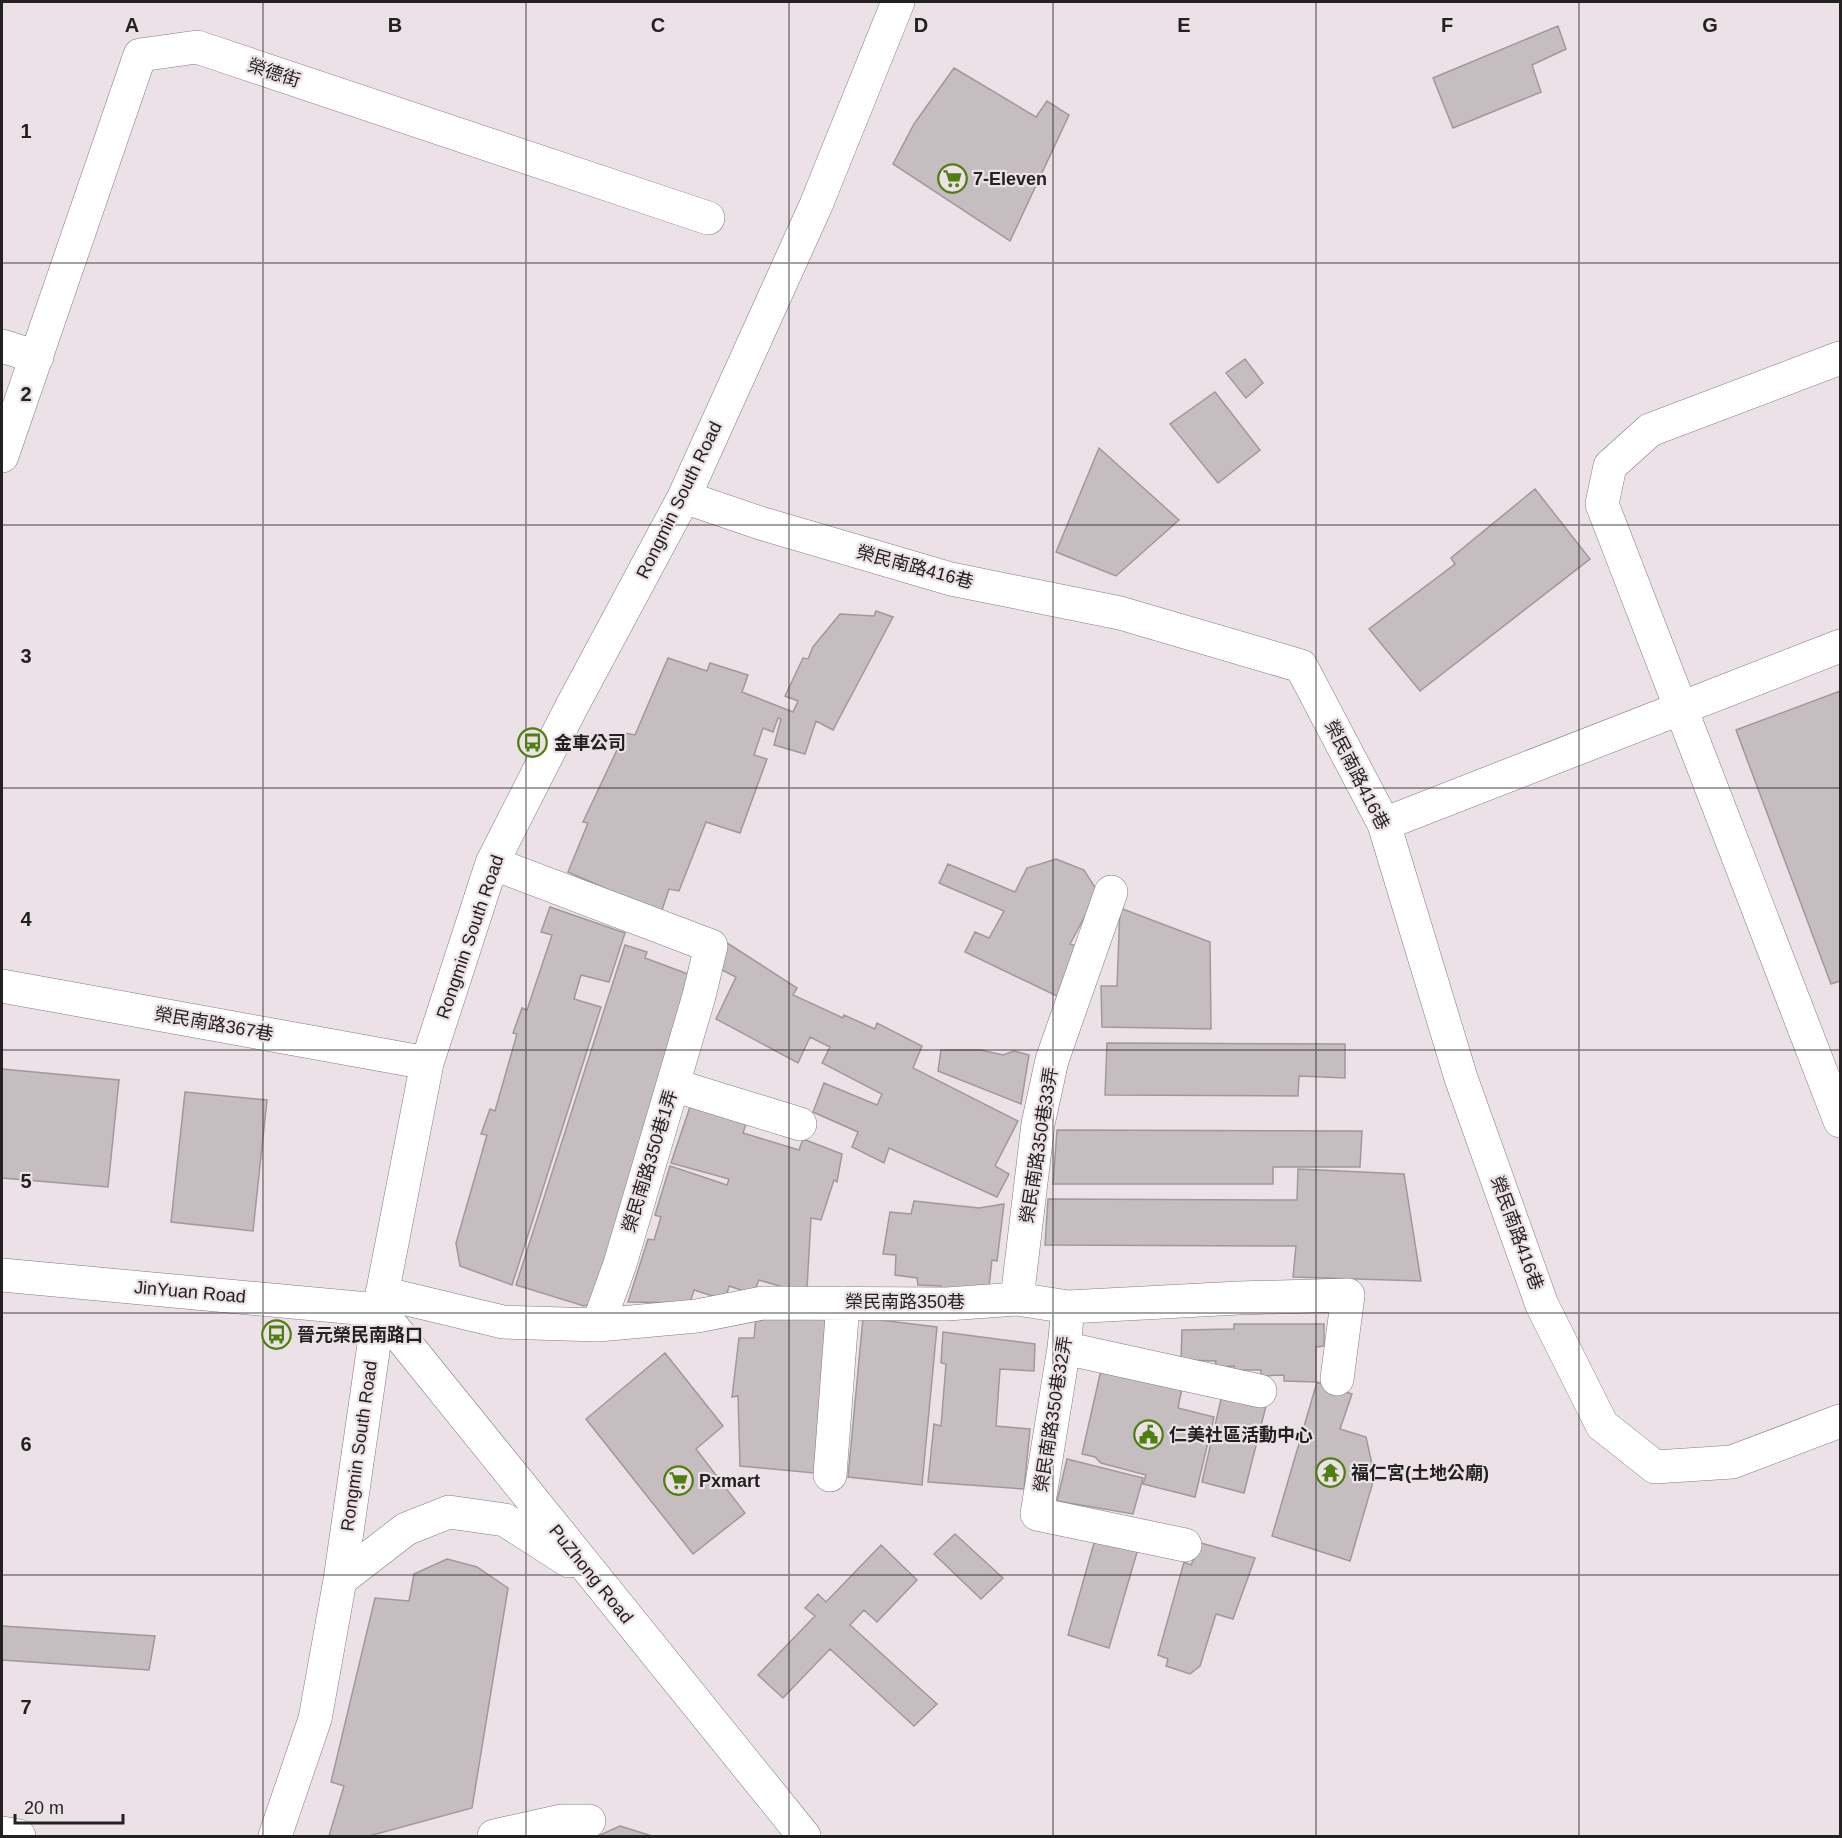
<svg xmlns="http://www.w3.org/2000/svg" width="1842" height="1838" font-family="Arial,'Noto Sans TC',sans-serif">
<rect width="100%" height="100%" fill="#ebe1e6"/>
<path fill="#c6bdc1" stroke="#a1989c" stroke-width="1.5" d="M1558,26L1566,49L1532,65L1541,92L1453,128L1433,78Z
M954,68L1036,117L1047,101L1069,115L1010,241L893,164L914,124Z
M1245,359L1263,383L1246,398L1226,373Z
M1215,392L1260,450L1218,483L1170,424Z
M1099,448L1179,520L1116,576L1056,552Z
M1535,489L1590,559L1420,691L1369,629L1455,564L1451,558Z
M876,611L893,617L833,730L816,721L805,754L774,745L781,719L778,718L773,732L763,728L754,755L767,759L740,833L706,822L679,891L669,889L661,913L568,872L588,823L583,822L625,733L635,735L668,658L707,671L710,663L748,675L742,692L793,712L798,701L785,696L803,658L808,659L813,647L840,614L874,616Z
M1840,691V981L1831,984L1736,730Z
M1056,859L1084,870L1098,892L1070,944L1079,947L1061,998L965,952L975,932L989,938L1004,911L939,883L948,864L1015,892L1027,868Z
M550,907L625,933L609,982L581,975L574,999L601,1007L512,1285L460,1266L456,1243L487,1135L481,1134L490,1109L495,1111L517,1034L513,1033L522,1008L527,1010L552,935L541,932Z
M1120,908L1210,942L1211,1029L1102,1027L1101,986H1117Z
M724,941L797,988L793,995L843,1018L844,1015L875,1029L877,1023L922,1046L913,1068L1018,1121L995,1166L1009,1174L997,1197L889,1148L884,1163L852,1147L858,1132L813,1112L824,1083L877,1105L882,1094L822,1063L830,1047L810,1037L798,1063L716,1019L736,977L718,968Z
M625,945L647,952L645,958L696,977L594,1302L584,1306L516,1285Z
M1107,1043L1345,1044V1078L1299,1076L1298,1096L1105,1095Z
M941,1050H981L1003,1055L1014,1051L1029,1055L1021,1104L938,1071Z
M2,1069L119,1080L108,1187L2,1178Z
M185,1092L267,1100L253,1231L171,1222Z
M690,1107L746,1124L743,1133L799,1150L803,1139L842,1154L837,1182L834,1180L821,1220L811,1218L807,1288L783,1287L759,1280L753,1294L729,1286L725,1300L694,1290L690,1303L628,1302L648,1239L654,1240L661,1217L655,1215L670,1166L727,1185L729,1179L671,1163Z
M1057,1130L1362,1131L1360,1167H1273V1184H1053Z
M1298,1169L1404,1174L1421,1281L1293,1277L1296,1246L1045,1245L1048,1199L1297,1200Z
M914,1201L979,1208L1004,1204L997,1261L992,1260L988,1295L942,1293L941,1286L918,1285L917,1278L895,1275L896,1255L883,1254L890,1212L911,1214Z
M827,1317L814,1473L740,1466L738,1396L732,1397L739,1338H754L756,1318Z
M863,1318L937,1327L922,1485L848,1477Z
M1234,1324H1324V1346L1316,1347V1382L1284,1381V1375L1261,1376V1370H1234V1366L1215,1367L1216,1361L1181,1360L1182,1330L1234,1329Z
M943,1332L1035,1344L1034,1371L1000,1369L996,1426L1030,1429L1024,1489L928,1482L934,1424L941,1426L946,1364L941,1363Z
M665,1353L723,1426L696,1449L745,1513L693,1554L586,1419Z
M1101,1370L1182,1388L1178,1408L1214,1417L1195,1497L1143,1484L1146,1475L1101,1463L1095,1457L1082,1454Z
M1317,1382L1352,1394L1340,1429L1366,1437L1372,1464L1362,1471L1375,1475L1350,1561L1272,1536Z
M1222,1395L1266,1406L1244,1493L1202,1482Z
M1067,1459L1143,1478L1133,1514L1057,1501Z
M955,1534L1003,1578L981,1599L934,1554Z
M1096,1536L1138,1549L1109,1648L1068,1635Z
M1201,1543L1255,1558L1233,1619L1216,1614L1200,1666L1190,1674L1166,1666L1168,1659L1158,1655L1184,1562L1191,1565Z
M881,1545L917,1580L877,1622L864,1610L850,1625L937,1704L914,1726L830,1649L783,1698L758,1675L815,1616L805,1608L818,1594L826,1602Z
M447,1559L477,1567L508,1588L472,1808L369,1836H329L344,1786L331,1782L375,1598L409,1601L414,1574Z
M2,1626L155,1636L149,1670L2,1660Z
M620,1826L652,1836H598Z"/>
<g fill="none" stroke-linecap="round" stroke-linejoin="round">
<defs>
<path id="minor" d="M2,346L37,357
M1840,358L1650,430L1610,466L1602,504L1840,1121
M2,456L140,55L197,47L708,218
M684,497L760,523L951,579L1120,613L1301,666L1384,824L1461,1078L1542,1305L1602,1425L1655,1467L1732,1462L1840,1421
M1384,824L1840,646
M492,863L711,946L699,996L620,1264L598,1325
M2,986L427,1063
M673,1085L800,1124
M2,1275L379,1310
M382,1293L503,1322L598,1325L697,1316L763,1303L947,1304L1017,1299L1068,1307L1239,1298L1348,1295L1337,1379
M1017,1299L1038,1124L1052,1060L1111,892
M1068,1307L1064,1348L1037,1514L1185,1545
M379,1310L804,1836
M1064,1348L1260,1391
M830,1475L843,1303
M340,1580L406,1529L449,1512L505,1520L569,1561
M2,1833L19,1836
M275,1836L315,1719L340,1580L379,1310L427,1063L492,863L572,706L684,497L816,205L898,2
M494,1836L561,1821H589"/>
</defs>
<use href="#minor" stroke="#837a7e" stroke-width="34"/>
<use href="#minor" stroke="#fff" stroke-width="33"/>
</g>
<path fill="none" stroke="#242122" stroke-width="1.5" stroke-opacity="0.55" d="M263,2V1836M526,2V1836M789,2V1836M1053,2V1836M1316,2V1836M1579,2V1836M2,263H1840M2,525H1840M2,788H1840M2,1050H1840M2,1313H1840M2,1575H1840"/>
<defs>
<symbol id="supermarket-ring" viewBox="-11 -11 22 22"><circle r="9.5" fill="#ebe1e6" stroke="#4e7f10" stroke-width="1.5"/><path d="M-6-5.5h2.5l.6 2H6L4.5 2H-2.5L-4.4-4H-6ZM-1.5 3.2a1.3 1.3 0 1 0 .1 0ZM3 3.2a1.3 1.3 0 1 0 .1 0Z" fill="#4e7f10"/></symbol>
<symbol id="bus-ring" viewBox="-11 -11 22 22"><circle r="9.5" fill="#ebe1e6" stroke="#4e7f10" stroke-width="1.5"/><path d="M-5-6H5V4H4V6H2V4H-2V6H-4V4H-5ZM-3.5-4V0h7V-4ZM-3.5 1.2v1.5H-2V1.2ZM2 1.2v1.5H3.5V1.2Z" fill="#4e7f10"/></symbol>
<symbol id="civic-ring" viewBox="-11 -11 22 22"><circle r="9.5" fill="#ebe1e6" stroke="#4e7f10" stroke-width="1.5"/><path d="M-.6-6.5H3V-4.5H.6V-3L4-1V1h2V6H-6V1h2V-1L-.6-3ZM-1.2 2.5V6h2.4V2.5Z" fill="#4e7f10"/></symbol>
<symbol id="temple-ring" viewBox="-11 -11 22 22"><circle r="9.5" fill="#ebe1e6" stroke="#4e7f10" stroke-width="1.5"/><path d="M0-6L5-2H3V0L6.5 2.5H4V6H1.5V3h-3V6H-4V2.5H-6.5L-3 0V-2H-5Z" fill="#4e7f10"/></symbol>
</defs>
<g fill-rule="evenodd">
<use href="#supermarket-ring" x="936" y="162" width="33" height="33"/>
<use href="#bus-ring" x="516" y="726" width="33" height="33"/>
<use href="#bus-ring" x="260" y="1318" width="33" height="33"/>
<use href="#civic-ring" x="1132" y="1418" width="33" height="33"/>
<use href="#temple-ring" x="1314" y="1456" width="33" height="33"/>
<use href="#supermarket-ring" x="662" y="1464" width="33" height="33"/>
</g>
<g text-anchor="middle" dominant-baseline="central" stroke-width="4.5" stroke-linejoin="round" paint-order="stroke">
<g font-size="18" fill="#242122" stroke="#ebe1e6">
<text transform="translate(274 73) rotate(18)">榮德街</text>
<text transform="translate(679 500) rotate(-64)">Rongmin South Road</text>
<text transform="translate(915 567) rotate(15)">榮民南路416巷</text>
<text transform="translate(1357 775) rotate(63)">榮民南路416巷</text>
<text transform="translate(470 937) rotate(-71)">Rongmin South Road</text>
<text transform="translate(214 1024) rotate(10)">榮民南路367巷</text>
<text transform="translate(1039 1145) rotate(-81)">榮民南路350巷33弄</text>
<text transform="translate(650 1161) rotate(-73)">榮民南路350巷1弄</text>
<text transform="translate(1517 1233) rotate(70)">榮民南路416巷</text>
<text transform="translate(190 1292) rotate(5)">JinYuan Road</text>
<text x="905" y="1302">榮民南路350巷</text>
<text transform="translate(1053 1414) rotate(-81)">榮民南路350巷32弄</text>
<text transform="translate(359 1446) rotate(-82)">Rongmin South Road</text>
<text transform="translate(591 1574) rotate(51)">PuZhong Road</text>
</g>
<g font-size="18" font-weight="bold" fill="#242122" stroke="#ebe1e6" text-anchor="start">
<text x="973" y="179">7-Eleven</text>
<text x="554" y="743">金車公司</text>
<text x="297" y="1335">晉元榮民南路口</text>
<text x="1169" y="1435">仁美社區活動中心</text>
<text x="1351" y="1473">福仁宮(土地公廟)</text>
<text x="699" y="1481">Pxmart</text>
</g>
</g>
<g font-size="20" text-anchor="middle" font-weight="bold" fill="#242122" stroke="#ebe1e6" stroke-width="4.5" stroke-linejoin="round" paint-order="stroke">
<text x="132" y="32">A</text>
<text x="395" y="32">B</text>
<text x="658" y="32">C</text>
<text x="921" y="32">D</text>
<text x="1184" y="32">E</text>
<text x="1447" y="32">F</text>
<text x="1710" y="32">G</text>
<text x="26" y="138">1</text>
<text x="26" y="401">2</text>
<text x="26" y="663">3</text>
<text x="26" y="926">4</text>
<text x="26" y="1188">5</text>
<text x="26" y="1451">6</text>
<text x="26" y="1714">7</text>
</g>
<rect width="1842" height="1838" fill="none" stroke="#242122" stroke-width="6"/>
<path d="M15 1814v9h108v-9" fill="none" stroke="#242122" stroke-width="3"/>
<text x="24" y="1814" font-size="18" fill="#242122" stroke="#ebe1e6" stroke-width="4.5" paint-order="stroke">20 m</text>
</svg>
